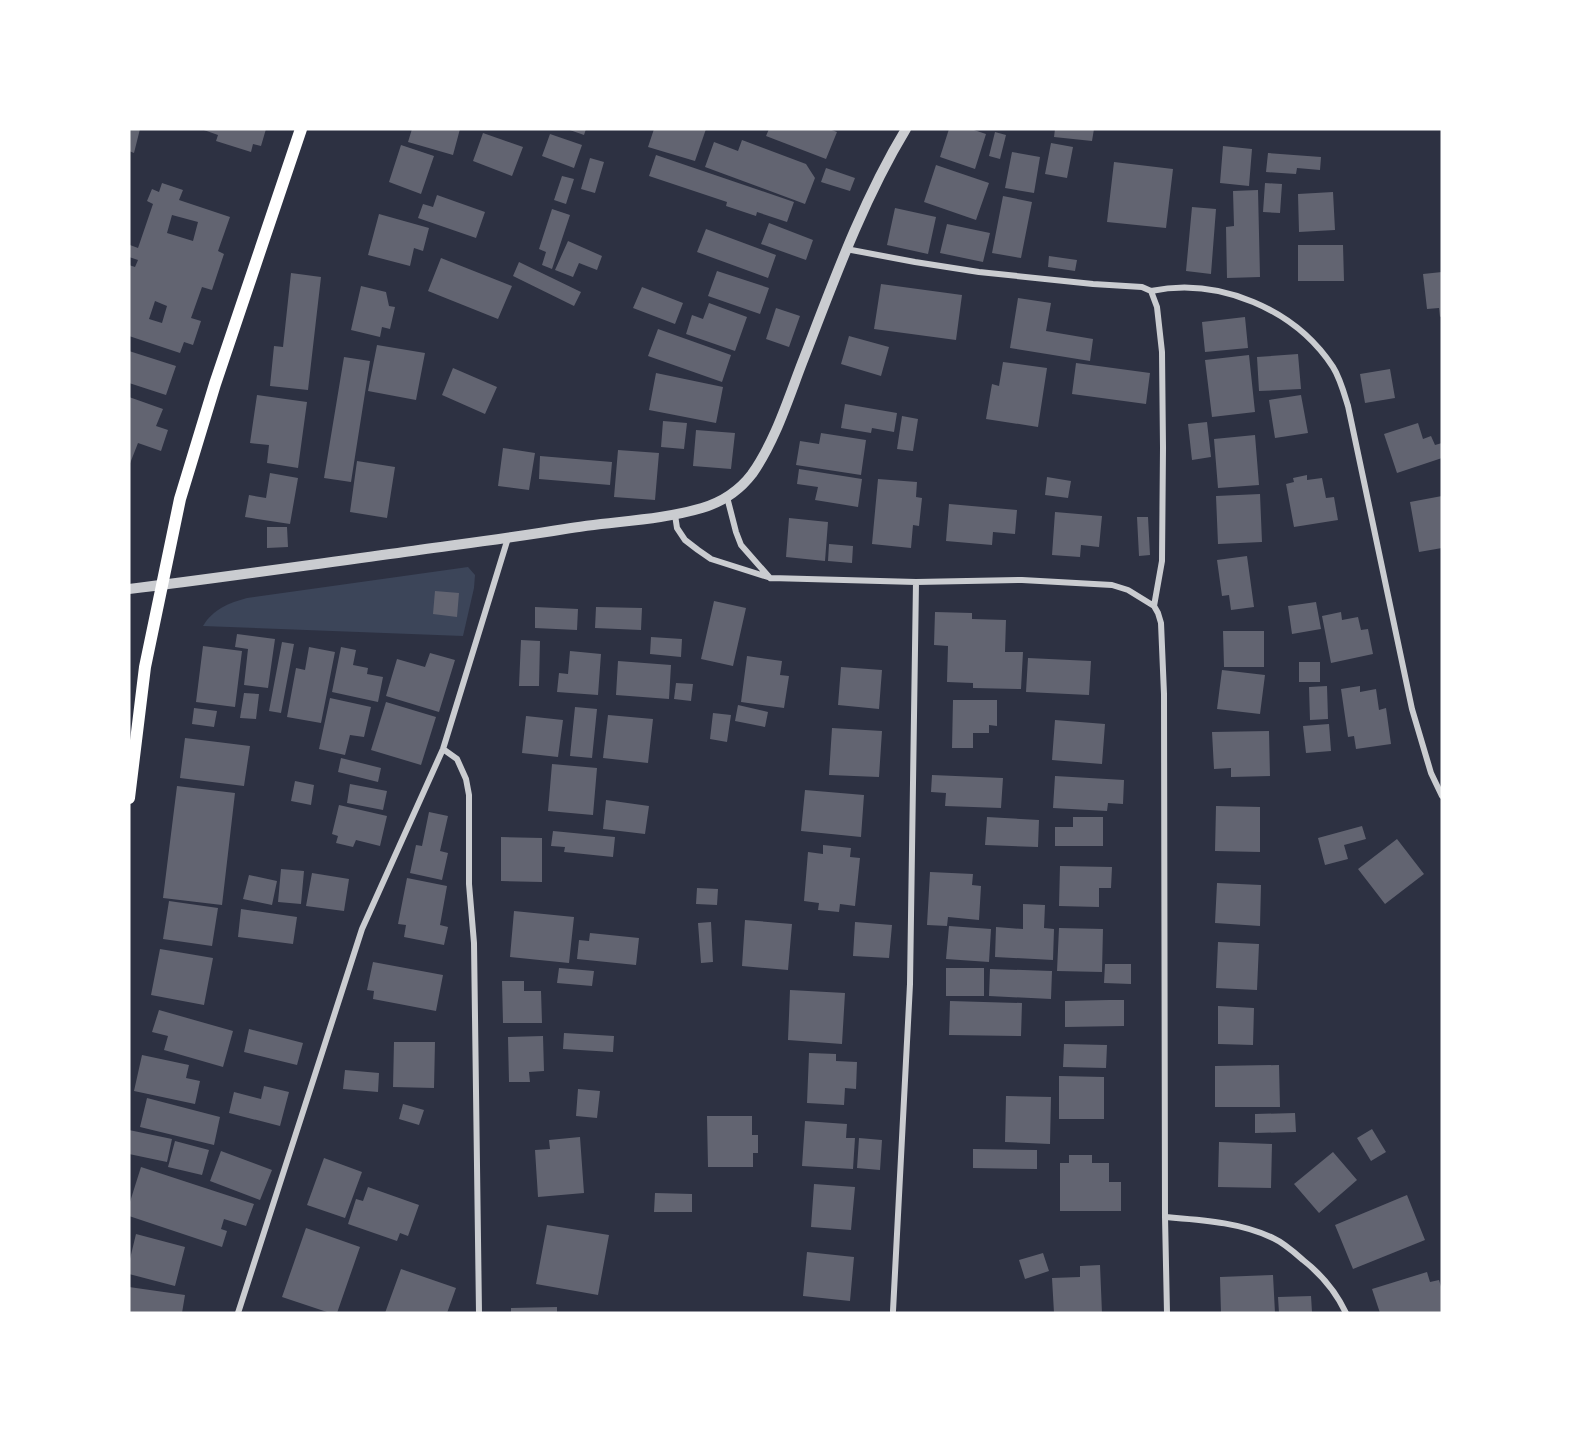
<svg xmlns="http://www.w3.org/2000/svg" width="1571" height="1442" font-family="'Fira Sans Condensed',sans-serif">
<rect width="100%" height="100%" fill="#2d3142"/>
<path fill="#3c4559" d="M468,567L475,575L474,588L463,636L203,626C213,609 229,603 247,598Z"/>
<path fill="#626471" fill-rule="evenodd" d="M129,129H140L134,153L129,151Z
M201,129H266L261,146L253,144L251,152L216,141L218,135Z
M412,129H460L453,155L408,142Z
M567,129H586L584,135Z
M654,129H706L695,161L648,147Z
M769,129H829L837,132L826,159L766,136Z
M949,129H971L986,134L975,169L940,157Z
M1055,129H1094L1092,141L1054,137Z
M995,132L1006,135L1000,159L989,156Z
M483,133L523,147L512,176L473,161Z
M550,134L582,145L574,168L542,156Z
M742,140L806,164L815,178L805,204L705,167L714,142L738,151Z
M1051,143L1073,147L1067,178L1045,174Z
M401,145L434,156L421,194L389,182Z
M1223,146L1252,149L1249,186L1220,183Z
M1012,152L1040,157L1034,193L1005,188Z
M1268,153L1321,157L1320,170L1297,168L1296,174L1266,172Z
M656,155L794,202L787,222L757,212L756,216L726,206L727,202L649,176Z
M590,158L604,162L595,193L581,189Z
M1114,162L1173,169L1166,228L1107,222Z
M936,165L989,183L976,220L924,202Z
M826,168L855,178L850,191L821,182Z
M562,176L574,179L566,204L554,200Z
M162,183L183,190L179,200L230,217L218,251L224,254L212,290L202,287L191,318L201,321L193,345L184,342L180,353L129,336V265L135,267L138,260L129,257V247L130,245L138,248L153,204L147,201L152,189L159,192ZM172,215L198,222L193,241L167,233ZM155,301L167,306L162,323L149,319Z
M1265,183L1282,184L1280,213L1263,212Z
M1258,190L1260,277L1227,278L1226,227L1234,226L1233,191Z
M1333,192L1335,230L1299,232L1298,194Z
M437,195L485,212L476,238L418,218L423,204L433,207Z
M1003,196L1032,202L1021,258L992,253Z
M1192,207L1216,209L1211,274L1186,271Z
M895,208L936,217L928,254L887,245Z
M552,209L570,215L552,269L542,265L546,252L539,249Z
M379,214L429,228L423,251L414,248L410,266L368,255Z
M769,223L813,240L806,260L761,244Z
M947,224L990,233L983,262L940,253Z
M706,229L776,255L768,278L697,252Z
M568,241L602,256L597,270L579,263L573,277L555,270Z
M1298,245H1343L1344,281H1298Z
M1049,256L1077,260L1075,271L1048,267Z
M441,258L512,286L498,319L428,291Z
M519,262L581,292L574,306L513,276Z
M717,271L769,288L760,314L708,296Z
M1442,272V316L1440,317L1439,308L1427,309L1423,274Z
M291,273L321,277L308,390L270,386L274,346L283,347Z
M881,284L962,295L956,340L874,329Z
M361,286L386,292L389,306L395,307L390,329L382,327L380,337L351,330Z
M642,287L683,303L675,324L633,308Z
M1018,298L1051,303L1046,331L1093,339L1090,361L1010,348Z
M709,303L747,317L735,351L686,334L692,315L703,319Z
M776,308L800,316L789,347L766,339Z
M1245,317L1248,348L1205,352L1202,322Z
M658,329L731,355L722,382L648,356Z
M849,336L889,347L881,376L841,364Z
M377,345L425,353L416,400L368,391Z
M129,351L176,366L166,395L129,383Z
M1298,354L1301,389L1259,391L1257,357Z
M1249,355L1255,412L1212,417L1205,360Z
M344,357L370,361L351,482L324,478Z
M1003,362L1047,368L1038,427L986,419L992,384L999,386Z
M1076,363L1150,373L1146,404L1072,394Z
M453,368L497,387L485,414L442,395Z
M1390,369L1395,398L1365,403L1360,374Z
M656,373L723,387L716,423L649,410Z
M257,395L307,402L298,468L267,463L269,445L250,443Z
M1301,395L1308,433L1275,438L1269,400Z
M129,397L163,409L156,426L168,430L161,451L138,443L129,466Z
M845,404L897,413L894,432L872,428L871,433L841,428Z
M902,416L918,419L913,451L897,449Z
M663,421L687,423L684,449L661,447Z
M1207,422L1211,457L1192,460L1188,424Z
M1418,423L1423,439L1431,436L1435,445L1442,443V458L1397,473L1384,434Z
M696,430L735,433L731,469L693,466Z
M821,433L866,440L861,475L796,465L800,441L819,444Z
M1255,435L1259,485L1218,488L1214,439Z
M503,448L535,453L529,490L498,486Z
M618,450L659,453L655,500L614,497Z
M540,456L612,462L610,485L539,479Z
M357,461L395,467L387,518L350,512Z
M799,469L862,479L858,507L815,500L818,487L797,484Z
M270,473L298,478L290,524L245,517L249,495L266,498Z
M1307,475V480L1322,478L1326,498L1334,497L1338,520L1294,527L1286,484L1294,482L1293,478Z
M1047,477L1071,481L1068,498L1045,495Z
M878,479L917,482L916,497L922,498L919,526L913,525L911,548L872,544Z
M1260,494L1262,542L1218,544L1216,496Z
M1442,496V548L1419,552L1410,502Z
M949,504L1017,510L1015,534L993,532L992,545L946,541Z
M1055,512L1102,516L1099,547L1081,545L1080,557L1052,555Z
M1137,517H1148L1150,555L1139,556Z
M789,518L828,522L825,561L786,557Z
M267,527H287L288,547L267,548Z
M829,544L853,546L852,563L828,561Z
M1247,556L1254,607L1231,610L1229,595L1222,596L1217,560Z
M435,591L459,593L457,617L433,614Z
M714,601L746,608L733,666L701,659Z
M1316,602L1321,629L1292,634L1288,606Z
M535,607L578,609L577,630L535,628Z
M596,607L642,608L641,630L595,628Z
M935,612L972,613V619L1006,620L1005,652H1023L1021,689L973,688V683L947,682L948,646L934,645Z
M1341,612L1342,620L1358,617L1361,630L1368,629L1373,654L1331,663L1322,616Z
M1223,631H1264V667H1224Z
M237,634L275,639L268,688L244,685L248,649L235,647Z
M651,637L682,639L681,657L650,654Z
M521,640L540,641L539,686H519Z
M282,642L294,644L281,713L269,711Z
M203,646L242,651L235,707L196,702Z
M309,647L335,652L321,723L287,717L296,668L305,670Z
M341,647L356,650L353,665L368,668L367,674L383,677L378,702L332,692Z
M570,651L601,654L598,695L557,692L559,673L568,674Z
M430,653L455,660L439,712L386,696L397,659L425,667Z
M747,656L782,661L780,675L789,676L784,708L741,702Z
M1028,658L1091,661L1089,695L1026,692Z
M618,661L671,665L669,699L616,695Z
M1299,662H1320V682H1299Z
M841,667L882,670L879,709L838,705Z
M1222,670L1265,675L1260,714L1217,709Z
M676,683L693,684L691,701L674,699Z
M1327,686L1328,719L1310,720L1309,687Z
M1360,686V692L1376,689L1379,710L1386,708L1391,744L1356,749L1354,736L1348,737L1341,689Z
M244,693L259,694L256,719L240,718Z
M330,698L371,707L364,737L350,735L345,755L319,749Z
M953,700H997V726L989,725V733H973V748H952Z
M386,702L436,717L421,765L371,750Z
M738,705L768,712L765,727L735,721Z
M575,707L597,709L592,758L570,756Z
M194,708L217,711L214,727L192,724Z
M713,713L731,715L727,742L710,739Z
M608,715L653,719L648,763L603,758Z
M526,716L563,720L558,757L522,753Z
M1055,720L1105,724L1102,764L1052,760Z
M1329,724L1331,751L1306,753L1303,726Z
M832,728L882,731L879,777L829,775Z
M1269,731L1270,776L1231,777V768L1214,769L1212,732Z
M185,738L250,746L244,786L180,778Z
M341,758L381,768L378,782L338,772Z
M552,764L597,768L593,815L548,811Z
M932,775L1003,778L1001,808L945,806L946,793L931,792Z
M1055,776L1124,780L1123,804L1108,803L1107,811L1053,808Z
M295,781L314,785L311,805L291,801Z
M350,784L387,791L383,810L347,803Z
M177,786L235,793L222,905L163,898Z
M805,790L864,795L861,837L801,831Z
M606,800L649,806L645,834L603,829Z
M339,805L387,816L380,846L356,840L353,847L336,843L338,836L332,834Z
M1216,806L1260,807V852L1215,851Z
M429,812L448,816L440,851L448,853L442,880L410,873L416,845L422,846Z
M987,817L1039,820L1038,847L985,845Z
M1073,817H1103V846H1055V827H1073Z
M1362,826L1366,839L1344,845L1348,859L1325,865L1318,838Z
M553,831L615,837L613,857L564,852L565,847L551,846Z
M501,837L542,838V882L501,881Z
M1397,839L1424,874L1385,904L1358,869Z
M823,845L851,848L850,857L860,858L855,906L840,904L839,912L818,910L819,903L804,901L808,852L823,854Z
M1060,866L1112,867L1111,888H1099V907L1059,906Z
M281,869L304,871L301,904L278,902Z
M930,872L973,874L972,885L981,886L979,920L948,917L947,926L927,925Z
M312,873L349,879L344,911L306,906Z
M249,875L277,881L272,905L243,899Z
M407,878L447,886L440,925L448,927L444,945L404,937L406,925L398,924Z
M1217,883L1261,885L1260,926L1215,923Z
M697,888L718,889L717,905L696,904Z
M169,901L218,908L212,946L163,939Z
M1023,904L1045,905L1044,928L1054,929L1053,960L995,957L996,927L1023,929Z
M241,909L297,917L293,944L238,937Z
M514,911L574,917L569,963L510,957Z
M745,920L792,924L788,970L742,966Z
M711,922L713,962L701,963L698,923Z
M855,922L892,925L889,958L853,956Z
M949,926L991,929L989,962L946,959Z
M1059,928L1103,929L1102,972L1057,971Z
M590,933L639,938L636,965L577,959L579,940L589,941Z
M1218,942L1259,944L1257,990L1216,988Z
M160,949L213,958L204,1005L151,995Z
M373,962L443,975L436,1011L373,999L374,991L367,990Z
M1105,964H1131V984L1104,983Z
M559,968L594,971L592,986L557,983Z
M946,968H984V996H946Z
M990,969L1052,971L1051,999L989,996Z
M502,981H524V991H541L542,1023H503Z
M790,990L845,993L842,1044L788,1040Z
M1109,1000H1124V1026L1065,1027V1001Z
M950,1001L1022,1003L1021,1036L949,1035Z
M1218,1006L1254,1008L1253,1045L1218,1044Z
M159,1010L233,1031L223,1067L164,1050L168,1036L152,1032Z
M249,1029L303,1043L297,1065L244,1052Z
M564,1033L614,1036L613,1052L563,1049Z
M543,1036L544,1071L529,1072L530,1082H509L508,1037Z
M394,1042H435L434,1088L393,1087Z
M1064,1044L1107,1045L1106,1068L1063,1067Z
M809,1053L836,1054V1061L857,1062L856,1089L845,1088L844,1105L807,1103Z
M142,1055L189,1065L186,1078L200,1081L195,1104L134,1091Z
M1279,1065L1280,1107H1215V1066Z
M345,1070L379,1073L378,1092L343,1089Z
M1059,1076L1104,1077V1119H1059Z
M264,1086L289,1092L280,1126L229,1113L234,1092L261,1099Z
M578,1089L600,1091L597,1118L576,1116Z
M1006,1096L1051,1097L1050,1144L1005,1142Z
M147,1098L220,1117L214,1145L140,1127Z
M403,1104L424,1110L419,1125L399,1119Z
M1295,1113L1296,1132L1255,1133V1114Z
M707,1116H752V1135H758V1153H753V1167H708Z
M805,1121L847,1124L846,1138H855L853,1169L802,1166Z
M1372,1129L1386,1152L1371,1161L1357,1138Z
M129,1130L172,1139L167,1162L129,1154Z
M580,1137L584,1193L538,1197L535,1150L550,1149L549,1140Z
M859,1138L882,1140L880,1170L857,1168Z
M175,1141L209,1150L202,1175L168,1167Z
M1219,1142L1272,1144L1271,1188L1218,1187Z
M973,1149L1037,1150V1169L973,1168Z
M221,1151L272,1170L260,1200L210,1181Z
M1333,1152L1357,1180L1319,1213L1294,1184Z
M1069,1155H1092V1163H1109V1182H1121V1211H1060V1163H1069Z
M324,1158L362,1172L345,1218L307,1205Z
M141,1167L254,1204L246,1226L224,1219L221,1229L227,1231L222,1247L129,1216V1205Z
M814,1184L855,1187L851,1230L811,1227Z
M368,1187L419,1205L408,1236L400,1233L397,1241L348,1224L356,1199L363,1201Z
M655,1193L692,1194V1212H654Z
M1407,1195L1425,1240L1353,1269L1335,1225Z
M547,1225L609,1235L598,1295L536,1284Z
M306,1228L360,1247L337,1313H330L282,1297Z
M136,1234L185,1247L175,1286L129,1274V1263Z
M807,1252L854,1257L850,1301L803,1296Z
M1043,1253L1049,1271L1025,1279L1019,1260Z
M1100,1265L1102,1313H1054L1052,1278L1080,1277V1266Z
M401,1269L456,1288L447,1313H385Z
M1427,1272L1430,1282L1439,1280L1442,1290V1312L1380,1313L1372,1289Z
M1273,1275L1275,1313H1221L1220,1277Z
M129,1287L185,1295L182,1313H129Z
M1311,1296L1312,1312L1279,1313L1278,1297Z
M557,1307V1313H511V1308Z"/>
<g fill="none" stroke-linecap="round" stroke-linejoin="round">
<path stroke="#caccd0" stroke-width="6" d="M846,249L915,262L979,272L1093,284L1142,287L1151,291L1157,307L1162,352L1163,448L1162,561L1154,606
M1151,291C1219,277 1295,309 1333,367C1340,378 1344,393 1348,406L1412,709L1431,773L1442,796
M727,497L736,532L741,545L770,578
M675,515L677,528L685,540L698,550L711,559L771,578L916,582L1022,580L1112,585L1128,590L1154,606L1158,613L1161,623L1164,694L1165,1217L1167,1313
M443,749L457,759L466,779L469,795V884L474,943L479,1313
M1165,1217C1201,1220 1240,1222 1273,1238C1284,1243 1294,1252 1303,1260C1321,1274 1336,1292 1346,1313
M893,1311L910,984L916,582
M238,1313L362,929L443,749L508,538"/>
<path stroke="#caccd0" stroke-width="10" d="M129,589C219,578 308,565 398,553C454,545 510,538 565,529C610,521 658,521 702,508C722,502 739,491 752,474C776,440 789,396 804,358C834,280 863,200 906,129"/>
<path stroke="#fff" stroke-width="12" d="M129,798L145,667L180,499L215,384L301,129"/>
</g>
<rect width="1571" height="1442" fill="none" stroke="#ffffff" stroke-width="261"/>
</svg>
